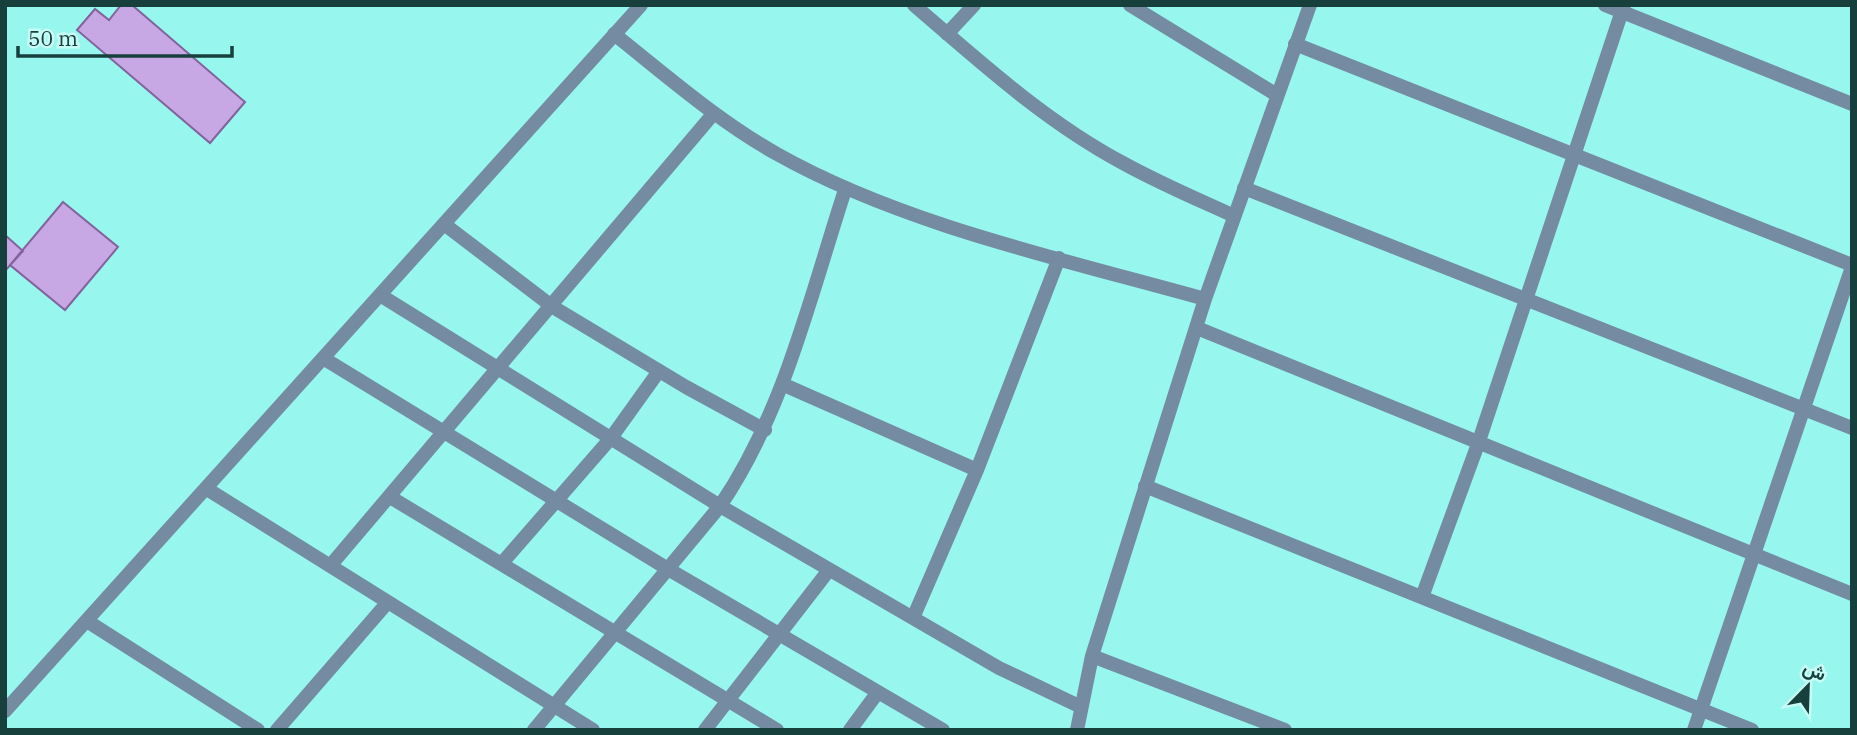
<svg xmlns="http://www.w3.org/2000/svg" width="1857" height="735" font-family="'IBM Plex Serif',Vazirmatn,serif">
<rect width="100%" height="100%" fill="#97f6ed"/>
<path fill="#c8a7e5" stroke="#82639b" stroke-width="2" d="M121,5H132L245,102L210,143L77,30L95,9L109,20Z
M63,202L118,247L65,310L10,265Z
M5,235L23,251L5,271Z"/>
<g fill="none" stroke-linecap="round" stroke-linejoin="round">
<path stroke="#758ba1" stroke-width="14" d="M914,5C980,62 1046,122 1123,163C1159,183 1197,199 1234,216
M1130,5L1277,95
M1605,5L1852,104
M614,34C667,76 718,121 777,154C903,225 1066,260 1205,299
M947,34L974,5
M1295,44L1852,265
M1244,188L1852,428
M444,224L553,307L686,387L765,430
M380,295L720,506L999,668L1079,706
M1197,328L1852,594
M323,358L668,569L943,730
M782,384L977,470
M1145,486L1752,730
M207,489L593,730
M390,497L777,730
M502,563L611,438L659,371
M330,566L714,113
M1422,597L1478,444L1624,5
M913,618L977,470L1059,258
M87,621L258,730
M1092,656L1285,730
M5,711L641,5
M277,730L388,602
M534,730L720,506C784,412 810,297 845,190
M705,730L829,570
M850,730L878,692
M1077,730L1092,656L1205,299L1310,5
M1694,730L1852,267"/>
</g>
<rect width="1857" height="735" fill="none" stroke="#17403d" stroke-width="14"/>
<g transform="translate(1808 686) rotate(23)" stroke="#c6fbf6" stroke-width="5" paint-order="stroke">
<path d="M0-5L12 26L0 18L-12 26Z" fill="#17403d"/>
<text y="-10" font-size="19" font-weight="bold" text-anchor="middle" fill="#17403d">ش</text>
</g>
<path d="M18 46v10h214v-10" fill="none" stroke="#17403d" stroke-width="3.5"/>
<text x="28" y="46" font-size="21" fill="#17403d" stroke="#c6fbf6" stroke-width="5" paint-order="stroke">50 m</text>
</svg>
